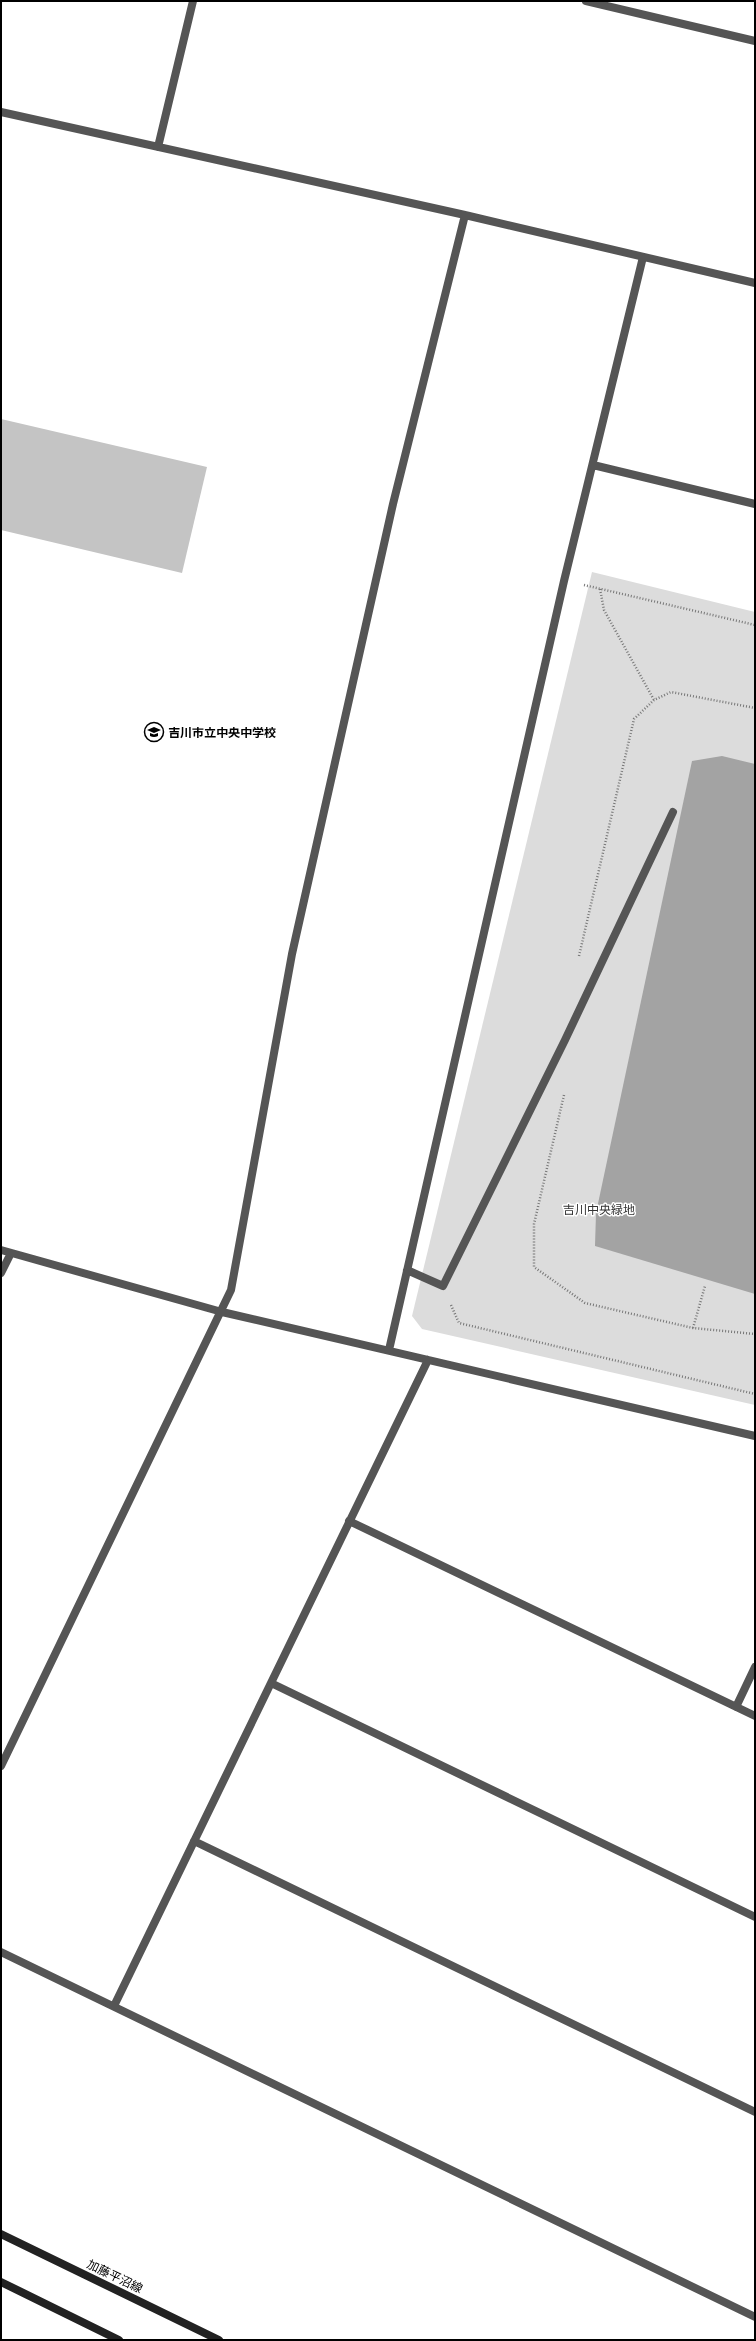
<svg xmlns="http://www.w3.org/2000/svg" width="756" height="2341" font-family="Montserrat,'Noto Sans JP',sans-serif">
<rect width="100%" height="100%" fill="#fff"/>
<path fill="#dcdcdc" d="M592,572L755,612V1405L422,1329L412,1316Z"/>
<path fill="#a3a3a3" d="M722,756L755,764V1294L595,1246L596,1213L692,761Z"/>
<path fill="#c4c4c4" d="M1,419L207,467L182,573L1,530Z"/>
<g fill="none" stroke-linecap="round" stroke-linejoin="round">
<path stroke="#777" stroke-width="2.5" stroke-dasharray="1 2" stroke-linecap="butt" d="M584,585L755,625
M600,589L604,610L654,700
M579,956L634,719L654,700L671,692L755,708
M564,1095L534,1224V1267L585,1303L693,1328L755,1334
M451,1305L459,1323L755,1394
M693,1328L705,1286"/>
<path stroke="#555" stroke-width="8" d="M586,1L755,41
M1,112L465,215L755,283
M158,147L193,1
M593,465L755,504
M1,1250L222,1312L755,1436
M407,1270L443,1286L565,1040L673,812
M1,1273L11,1253
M389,1350L564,581L643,257
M349,1521L755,1716
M271,1683L755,1917
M736,1707L755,1667
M1,1766L231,1290L292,954L393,504L465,215
M194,1841L755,2112
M1,1952L755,2317
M114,2006L428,1360"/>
<path stroke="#222" stroke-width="8" d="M1,2234L219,2340
M1,2282L119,2340"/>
</g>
<defs>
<symbol id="school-ring" viewBox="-11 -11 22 22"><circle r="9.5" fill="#fff" stroke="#000" stroke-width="1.5"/><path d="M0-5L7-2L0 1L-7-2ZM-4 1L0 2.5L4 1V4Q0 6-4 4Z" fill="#000"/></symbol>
</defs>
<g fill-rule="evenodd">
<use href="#school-ring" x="143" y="721" width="22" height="22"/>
</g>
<g text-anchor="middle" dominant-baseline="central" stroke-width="3" stroke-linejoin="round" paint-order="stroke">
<g font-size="12" font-weight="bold" fill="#000" stroke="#fff" text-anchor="start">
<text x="168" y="732">吉川市立中央中学校</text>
</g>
<g font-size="12" fill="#333" stroke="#fff">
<text x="599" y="1209">吉川中央緑地</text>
</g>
<g font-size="12" fill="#000" stroke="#fff">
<text transform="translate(115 2276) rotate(26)">加藤平沼線</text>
</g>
</g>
<rect width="756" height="2341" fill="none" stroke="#000000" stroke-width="4"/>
</svg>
